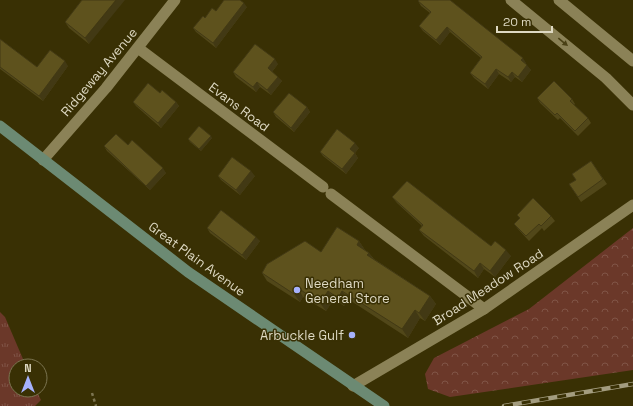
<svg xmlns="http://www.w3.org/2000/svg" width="633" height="406" font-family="'Space Grotesk',sans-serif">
<defs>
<pattern id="grass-tufts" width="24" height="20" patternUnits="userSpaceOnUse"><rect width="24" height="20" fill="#6b3829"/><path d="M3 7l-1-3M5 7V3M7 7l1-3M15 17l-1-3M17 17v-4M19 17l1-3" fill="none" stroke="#805446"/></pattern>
<pattern id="forest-crowns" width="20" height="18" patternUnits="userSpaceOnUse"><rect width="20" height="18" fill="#6b3829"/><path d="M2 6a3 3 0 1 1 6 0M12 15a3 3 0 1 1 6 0" fill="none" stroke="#805446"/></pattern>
</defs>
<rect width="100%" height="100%" fill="#393004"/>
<path fill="url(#grass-tufts)" d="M0,312L5,317L26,366H16V390H36L41,400L35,406H0Z"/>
<path fill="url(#forest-crowns)" d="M633,228V370L450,397L428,389L425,374L434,358L529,309Z"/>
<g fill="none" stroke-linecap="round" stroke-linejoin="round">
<path stroke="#7d7552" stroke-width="2.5" stroke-dasharray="3 3" stroke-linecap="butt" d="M92,393L96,406"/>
<path stroke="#8b8257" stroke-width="11" d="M511,0L606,78L633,105
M559,0L633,61
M138,48L323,187
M43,160L106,88L175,0
M331,194L484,309"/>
<path stroke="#8b8257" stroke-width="11" d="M353,386L484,309L633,205"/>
<path stroke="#6c8a73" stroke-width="11" d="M0,126L188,272L384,406"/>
<defs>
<path id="rail" d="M504,406L633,384"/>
</defs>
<use href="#rail" stroke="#a39c7f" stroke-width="4.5"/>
<use href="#rail" stroke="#393004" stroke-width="3" stroke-dasharray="9" stroke-linecap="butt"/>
</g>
<path fill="#514719" d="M82,0L89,44L69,28L65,22Z
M418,1L526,63L525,64L531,70L522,82L515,77L511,82L499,74L488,89L474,78L470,73L481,58L450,32L440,45L423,31L419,26L430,13L421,6Z
M247,7L216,48L196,32L193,28L205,18L216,11Z
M0,39L37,67L68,66L43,101L0,69Z
M278,64L272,72L282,81L271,95L260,87L256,92L236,77L233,72Z
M160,93L176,102L179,106L161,128L136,106L133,102Z
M537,98L572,99L575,104L574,105L588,118L591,123L578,136L560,118L558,120L540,103Z
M307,107L310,112L294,132L276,117L273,112Z
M212,138L201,151L190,142L188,139Z
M128,145L166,173L150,190L107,151L104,146Z
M359,148L355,153L358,158L346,174L323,156L320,152Z
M591,161L607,184L581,202L569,184L576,180Z
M218,176H255L240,195L221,180Z
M392,197L491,246L511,256L495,277L484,269L478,278L424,236L419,230L422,226L397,203Z
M517,215L551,216L555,221L544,231L542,228L529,241L518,229L514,224L520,219Z
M207,228L260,241L246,260L210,233Z
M359,241L365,250L369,253L374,259L430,296L436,304L425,321L420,318L408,338L348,299L344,306L334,299L326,311L303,297L300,302L267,281L262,273L321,252Z"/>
<path fill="#423914" d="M116,0H125L89,44L85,38Z
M244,3L247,7L216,48L213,43Z
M447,27L450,32L440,45L436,40Z
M523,58L526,63L524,65L521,60Z
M275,59L278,64L271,73L268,68Z
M65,61L68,66L43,101L39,96Z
M527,65L531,70L522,82L518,77Z
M496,69L499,74L488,89L485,84Z
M512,72L515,77L511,82L508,77Z
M278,77L282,81L271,95L267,90Z
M257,82L260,87L256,92L253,87Z
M176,102L179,106L161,128L158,123Z
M307,107L310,112L294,132L291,128Z
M211,136L212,138L201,151L199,149Z
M355,143L359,148L354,154L350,149Z
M355,153L358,158L346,174L342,169Z
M163,168L166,173L150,190L146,186Z
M251,171L255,176L240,195L236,190Z
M256,237L260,241L246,260L242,255Z
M359,241L365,250L363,253L357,245Z
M506,250L511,256L495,277L490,271Z
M369,253L375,261L367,255Z
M480,263L484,269L478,278L474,271Z
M298,288L303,297L300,302L294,294Z
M328,291L334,299L326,311L320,303Z
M342,291L348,299L344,306L338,298Z
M430,296L436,304L425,321L419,313Z
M415,310L420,318L408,338L402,329Z"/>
<path fill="#5e521d" stroke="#423914" d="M82,0H116L85,38L65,22Z
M224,0H240L244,3L213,43L193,28L203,16L205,18L212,8L216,11Z
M419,0H450L523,58L521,60L527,65L518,77L512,72L508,77L496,69L485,84L470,73L482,57L447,27L436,40L419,26L431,12L418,1Z
M0,39L37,67L50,50L65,61L39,96L0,67Z
M255,44L275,59L268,68L278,77L267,90L257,82L253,87L233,72Z
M554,81L572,99L570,101L588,118L575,131L557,113L555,115L537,98Z
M148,83L160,93L162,90L176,102L158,123L133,102Z
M289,93L307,107L291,128L273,112Z
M199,126L211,136L199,149L188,139Z
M337,129L355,143L350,149L355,153L342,169L320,152Z
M116,134L128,145L132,140L163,168L146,186L104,146Z
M232,157L251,171L236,190L218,176Z
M591,161L603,179L578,197L569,184L576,180L572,174Z
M407,181L491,246L495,241L506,250L490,271L480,263L474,271L419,230L423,225L392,197Z
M533,198L551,216L541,226L539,224L526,236L514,224L520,218L517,215Z
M221,210L256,237L242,255L207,228Z
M337,227L359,241L357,245L369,253L367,255L430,296L419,313L415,310L402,329L342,291L338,298L328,291L320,303L298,288L294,294L262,273L267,264L305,241L321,252Z"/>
<defs><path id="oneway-solid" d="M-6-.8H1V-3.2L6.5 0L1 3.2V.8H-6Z"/></defs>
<use fill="#494015" href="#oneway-solid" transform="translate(563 42) rotate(39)"/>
<g fill="#a6b1fc" stroke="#393004" stroke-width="1.5">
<circle cx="297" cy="290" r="4"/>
<circle cx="352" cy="335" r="4"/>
</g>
<g text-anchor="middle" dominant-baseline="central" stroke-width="3" stroke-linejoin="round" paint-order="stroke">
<g font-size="13" fill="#ded9c3" stroke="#393004">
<text transform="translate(99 72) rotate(-50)">Ridgeway Avenue</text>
<text transform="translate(239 107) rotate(37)">Evans Road</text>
<text transform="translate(197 259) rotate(36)">Great Plain Avenue</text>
<text transform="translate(488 287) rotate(-33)">Broad Meadow Road</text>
</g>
<g font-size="13" fill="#ded9c3" stroke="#393004" text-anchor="start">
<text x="305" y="283">Needham<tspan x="305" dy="15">General Store</tspan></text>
<text x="344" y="335" text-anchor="end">Arbuckle Gulf</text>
</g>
</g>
<g transform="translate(28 378)"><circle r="19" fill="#393004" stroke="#7b7450"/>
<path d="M0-3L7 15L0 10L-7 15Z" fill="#a6b1fc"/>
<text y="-6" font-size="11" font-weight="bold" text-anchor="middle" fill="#ded9c3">N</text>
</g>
<path d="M497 26v6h55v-6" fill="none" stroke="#ded9c3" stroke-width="2"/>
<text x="503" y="26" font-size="12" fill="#ded9c3" stroke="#393004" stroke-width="3" paint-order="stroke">20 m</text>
</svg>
